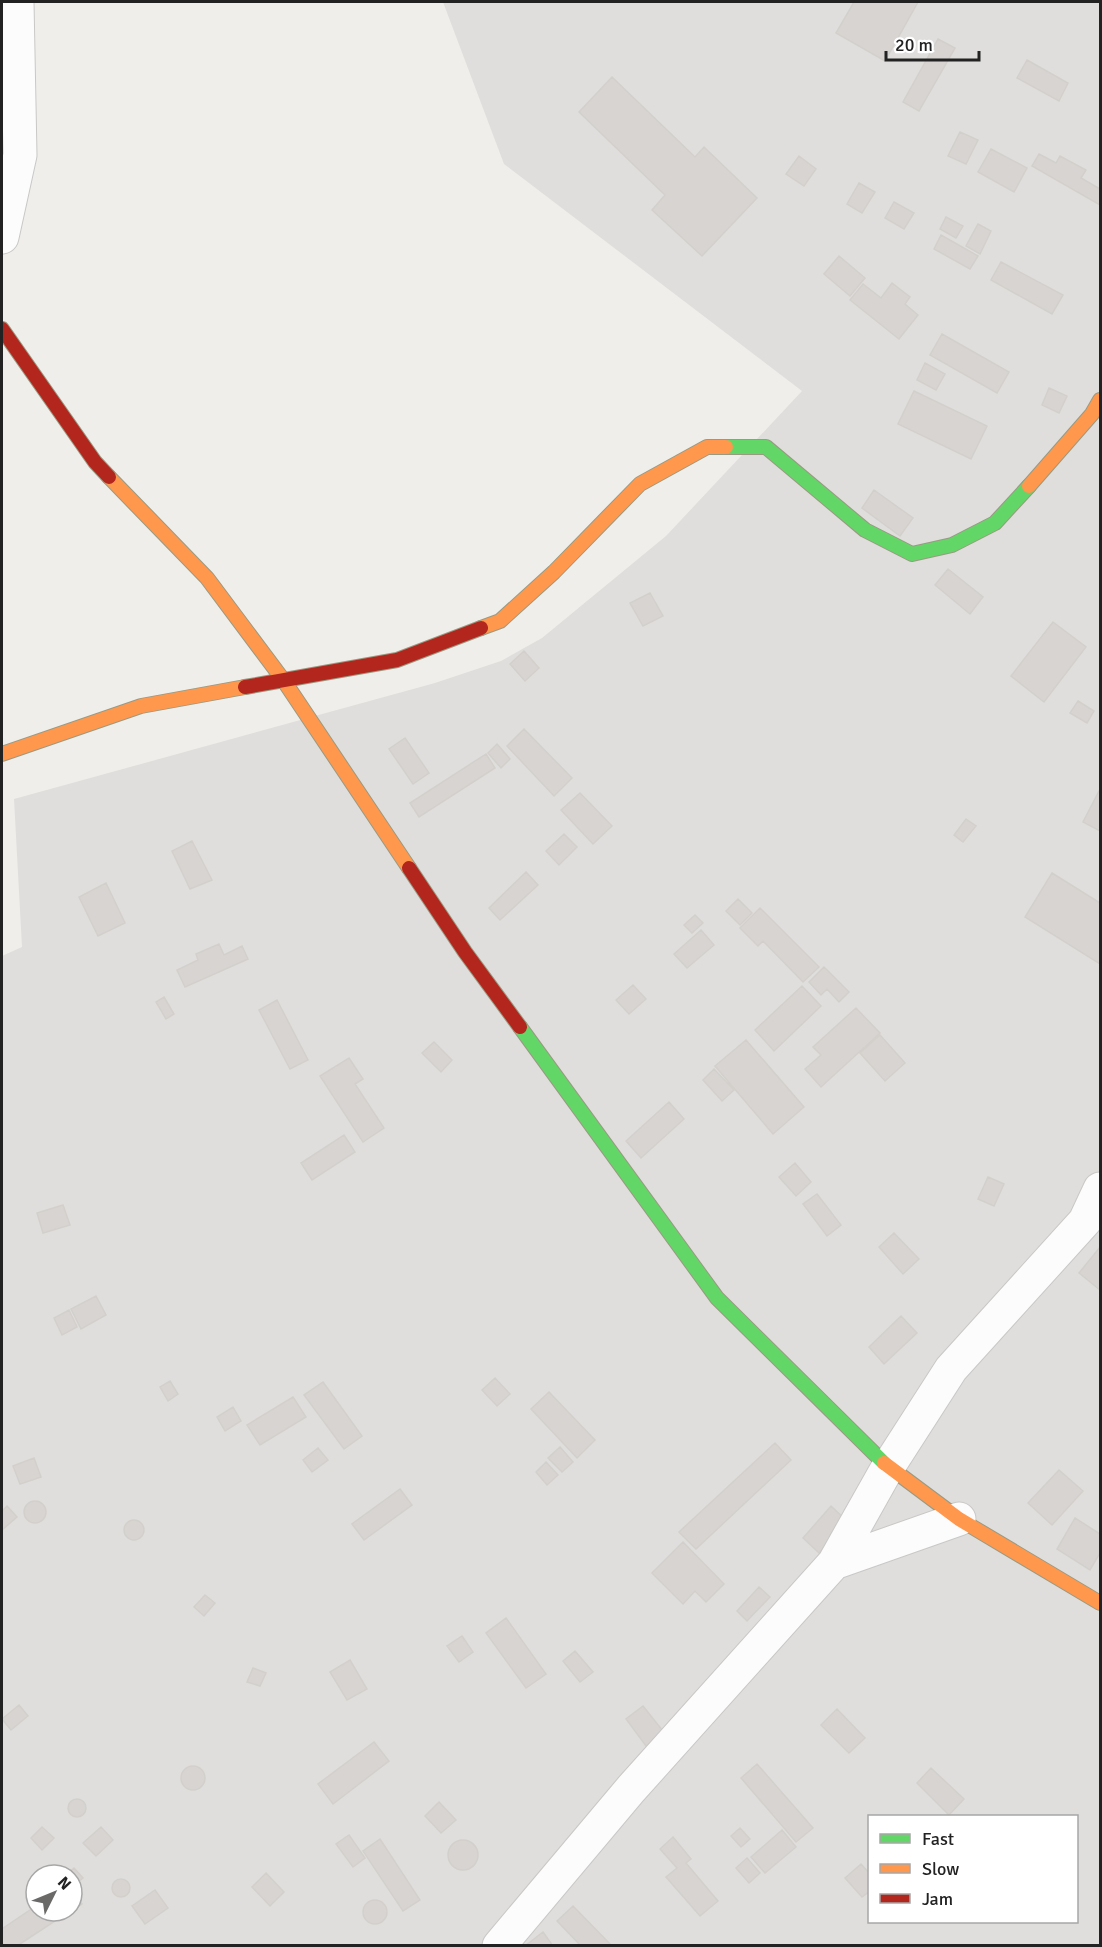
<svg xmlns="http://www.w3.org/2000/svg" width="1102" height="1947" font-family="Signika,sans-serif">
<rect width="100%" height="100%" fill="#f0eeeb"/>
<path fill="#dfdedc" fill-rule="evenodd" d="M443,2H1100V1945H2V956L22,947L14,799L435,683L501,661L542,638L666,536L802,391L504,164ZM870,1816H1076V1922H870ZM36,1875H72V1911H36Z"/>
<path fill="#d7d4d2" stroke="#d3d0cc" stroke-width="1.5" d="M854,2H918L885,61L836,33Z
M938,39L955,48L919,111L903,102Z
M1027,60L1068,83L1059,101L1017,78Z
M612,77L695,157L704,147L757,198L702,256L652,210L665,195L579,112Z
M960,132L978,140L966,164L948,156Z
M991,149L1027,168L1014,192L978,172Z
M1039,154L1056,163L1060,156L1086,170L1081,178L1100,189V205L1032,166Z
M799,156L816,169L804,186L786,174Z
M859,183L875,192L862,213L847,204Z
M894,202L914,213L904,229L885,218Z
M946,217L963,226L956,238L940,229Z
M978,224L991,231L980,254L966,246Z
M941,235L978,256L970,269L934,249Z
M839,256L865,278L850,296L824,274Z
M1001,262L1063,295L1052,314L991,280Z
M892,283L910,297L905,304L918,315L899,339L850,300L863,284L881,298Z
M942,334L1009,372L997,393L930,355Z
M925,363L945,374L936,390L917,380Z
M1049,388L1067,396L1059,413L1042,405Z
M914,391L987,426L971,459L898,424Z
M874,490L913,518L900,536L862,508Z
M948,569L983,597L970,614L935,585Z
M650,593L663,616L643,626L630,603Z
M1053,622L1086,647L1044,702L1011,676Z
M524,651L539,668L525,681L510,664Z
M1078,701L1094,711L1087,723L1070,713Z
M524,729L572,778L554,796L507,746Z
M405,738L429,773L413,784L389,749Z
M497,744L510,759L501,768L488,753Z
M486,754L495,768L419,817L410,803Z
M1100,789V831L1083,822Z
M580,793L612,826L593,844L561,810Z
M966,819L976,826L963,842L954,835Z
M564,834L577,847L559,865L546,851Z
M192,841L212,880L190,889L172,851Z
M526,872L538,885L500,920L489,908Z
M1052,873L1100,903V964L1025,917Z
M106,883L125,923L98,936L79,897Z
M738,899L752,913L740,925L726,911Z
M760,908L819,967L803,982L763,941L758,946L740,928Z
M695,915L703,923L692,933L684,925Z
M701,930L714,945L687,968L674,954Z
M219,944L224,955L242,946L248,959L185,987L177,970L198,960L196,954Z
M824,967L849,992L839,1002L827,989L821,995L809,982Z
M633,985L646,999L629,1014L616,1000Z
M802,986L821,1006L774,1051L755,1030Z
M164,997L174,1014L166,1019L156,1002Z
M277,1000L308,1060L290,1069L259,1010Z
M856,1008L880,1033L821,1087L805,1069L821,1055L813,1047Z
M880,1035L905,1063L885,1081L860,1053Z
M746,1040L804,1107L773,1134L715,1066Z
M434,1042L452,1060L441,1072L422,1053Z
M349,1058L363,1079L355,1084L384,1128L363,1142L320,1076Z
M714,1069L734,1090L722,1101L703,1080Z
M669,1102L684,1119L641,1158L626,1141Z
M344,1135L355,1152L312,1180L301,1163Z
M795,1163L811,1182L796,1196L779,1177Z
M988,1177L1004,1184L994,1206L978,1199Z
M817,1194L841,1225L827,1236L803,1204Z
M63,1205L70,1225L43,1233L37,1213Z
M894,1233L919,1259L903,1274L879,1247Z
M1100,1247V1290L1079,1273Z
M96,1296L106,1315L81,1329L71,1309Z
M69,1310L77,1327L62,1335L54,1318Z
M901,1316L917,1333L884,1364L869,1347Z
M495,1378L510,1394L497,1406L482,1390Z
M170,1381L178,1394L168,1401L160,1387Z
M323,1382L362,1436L344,1449L304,1395Z
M549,1392L595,1440L577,1458L531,1409Z
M293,1397L306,1417L260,1445L247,1425Z
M233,1407L241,1421L225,1431L217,1417Z
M775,1443L791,1460L696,1549L679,1532Z
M560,1447L573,1462L562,1472L548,1458Z
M318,1448L328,1460L312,1472L303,1460Z
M34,1458L41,1477L20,1484L13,1466Z
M546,1462L558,1475L547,1485L536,1472Z
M1059,1470L1083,1491L1052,1525L1028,1503Z
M400,1489L412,1505L364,1540L352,1524Z
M24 1512a11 11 0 1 1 22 0a11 11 0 1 1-22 0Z
M7,1506L17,1517L2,1530V1511Z
M831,1506L847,1521L819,1553L803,1538Z
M1075,1518L1100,1534V1553L1090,1570L1057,1549Z
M124 1530a10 10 0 1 1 20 0a10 10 0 1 1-20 0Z
M683,1542L724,1584L706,1602L695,1591L683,1604L652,1573Z
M759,1587L770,1597L747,1621L737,1611Z
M205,1595L215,1603L204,1616L194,1607Z
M506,1618L546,1674L526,1688L486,1633Z
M462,1636L473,1652L459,1662L447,1646Z
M575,1651L593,1672L580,1682L563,1661Z
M350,1660L367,1689L347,1700L330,1672Z
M253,1668L266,1673L260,1686L247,1682Z
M19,1705L28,1716L11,1730L2,1719Z
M643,1706L667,1736L649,1750L626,1719Z
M837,1709L865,1738L849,1753L821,1725Z
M374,1742L389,1761L333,1804L318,1784Z
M757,1764L813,1828L796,1842L741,1778Z
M181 1778a12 12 0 1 1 24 0a12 12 0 1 1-24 0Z
M931,1768L964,1799L949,1815L917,1783Z
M68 1808a9 9 0 1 1 18 0a9 9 0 1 1-18 0Z
M439,1802L456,1820L441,1833L425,1816Z
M42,1827L54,1838L42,1850L31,1838Z
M101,1827L113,1840L96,1856L83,1843Z
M740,1828L750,1839L741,1847L731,1836Z
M782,1830L796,1847L765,1873L751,1857Z
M349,1835L365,1858L353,1867L336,1844Z
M673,1837L691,1859L686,1863L718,1901L700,1916L666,1877L677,1868L660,1849Z
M380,1839L420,1900L403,1911L363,1851Z
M448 1855a15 15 0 1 1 30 0a15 15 0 1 1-30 0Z
M747,1858L760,1873L749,1883L736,1868Z
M861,1864L870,1874V1891L862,1897L845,1878Z
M74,1868L83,1878L73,1886L72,1875H66Z
M266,1873L284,1892L270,1906L252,1887Z
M112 1888a9 9 0 1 1 18 0a9 9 0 1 1-18 0Z
M155,1890L168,1908L145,1924L132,1906Z
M72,1892L82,1904L64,1918L59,1911H72Z
M363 1912a12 12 0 1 1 24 0a12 12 0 1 1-24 0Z
M36,1906V1911H49L55,1921L17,1946H4L2,1942V1929Z
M573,1906L612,1946H581L557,1921Z
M543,1932L553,1946H525Z"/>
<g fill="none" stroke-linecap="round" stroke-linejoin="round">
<defs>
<path id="street" d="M2,237L20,155L17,2
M834,1563L959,1519
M499,1946L631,1789L834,1563L888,1467L951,1369L1085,1221L1100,1189"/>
<path id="fast" d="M726,447H766L865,530L912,554L952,545L995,523L1029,486
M520,1027L717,1298L884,1463"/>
<path id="slow" d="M109,477L207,578L284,681L409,868
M1029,486L1092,414L1100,400
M481,628L500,621L554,572L640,484L707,447H726
M2,754L141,706L245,687
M884,1463L959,1519L1100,1603"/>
<path id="jam" d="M2,329L95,462L109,477
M245,687L397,660L481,628
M409,868L465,952L520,1027"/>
</defs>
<use href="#street" stroke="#c9c8c7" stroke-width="35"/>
<use href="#fast" stroke="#999a82" stroke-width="16"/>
<use href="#slow" stroke="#999a82" stroke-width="16"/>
<use href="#jam" stroke="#999a82" stroke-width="16"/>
<use href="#street" stroke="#fdfcfc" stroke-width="33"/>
<use href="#fast" stroke="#63d668" stroke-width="14"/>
<use href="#slow" stroke="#ff974d" stroke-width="14"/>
<use href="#jam" stroke="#b3261e" stroke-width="14"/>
</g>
<rect width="1102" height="1947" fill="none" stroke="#222222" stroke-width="6"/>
<rect x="868" y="1815" width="210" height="108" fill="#ffffff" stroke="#a7a7a7" stroke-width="1.5"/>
<rect x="880" y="1834" width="30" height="9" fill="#63d668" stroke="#a7a7a7" stroke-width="1.5"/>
<text x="922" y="1845" font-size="18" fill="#222222">Fast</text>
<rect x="880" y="1864" width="30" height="9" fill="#ff974d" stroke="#a7a7a7" stroke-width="1.5"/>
<text x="922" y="1875" font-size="18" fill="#222222">Slow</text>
<rect x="880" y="1894" width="30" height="9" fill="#b3261e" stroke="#a7a7a7" stroke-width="1.5"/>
<text x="922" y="1905" font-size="18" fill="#222222">Jam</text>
<g transform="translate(54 1893) rotate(47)"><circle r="28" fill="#ffffff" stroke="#a7a7a7" stroke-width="1.5"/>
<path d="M0-4.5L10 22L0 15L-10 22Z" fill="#6a6968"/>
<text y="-9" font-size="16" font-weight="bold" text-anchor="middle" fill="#222222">N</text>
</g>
<path d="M886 51v9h93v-9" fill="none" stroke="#222222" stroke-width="3"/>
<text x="895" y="51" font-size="18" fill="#222222" stroke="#ffffff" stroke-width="4.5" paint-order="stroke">20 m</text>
</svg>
